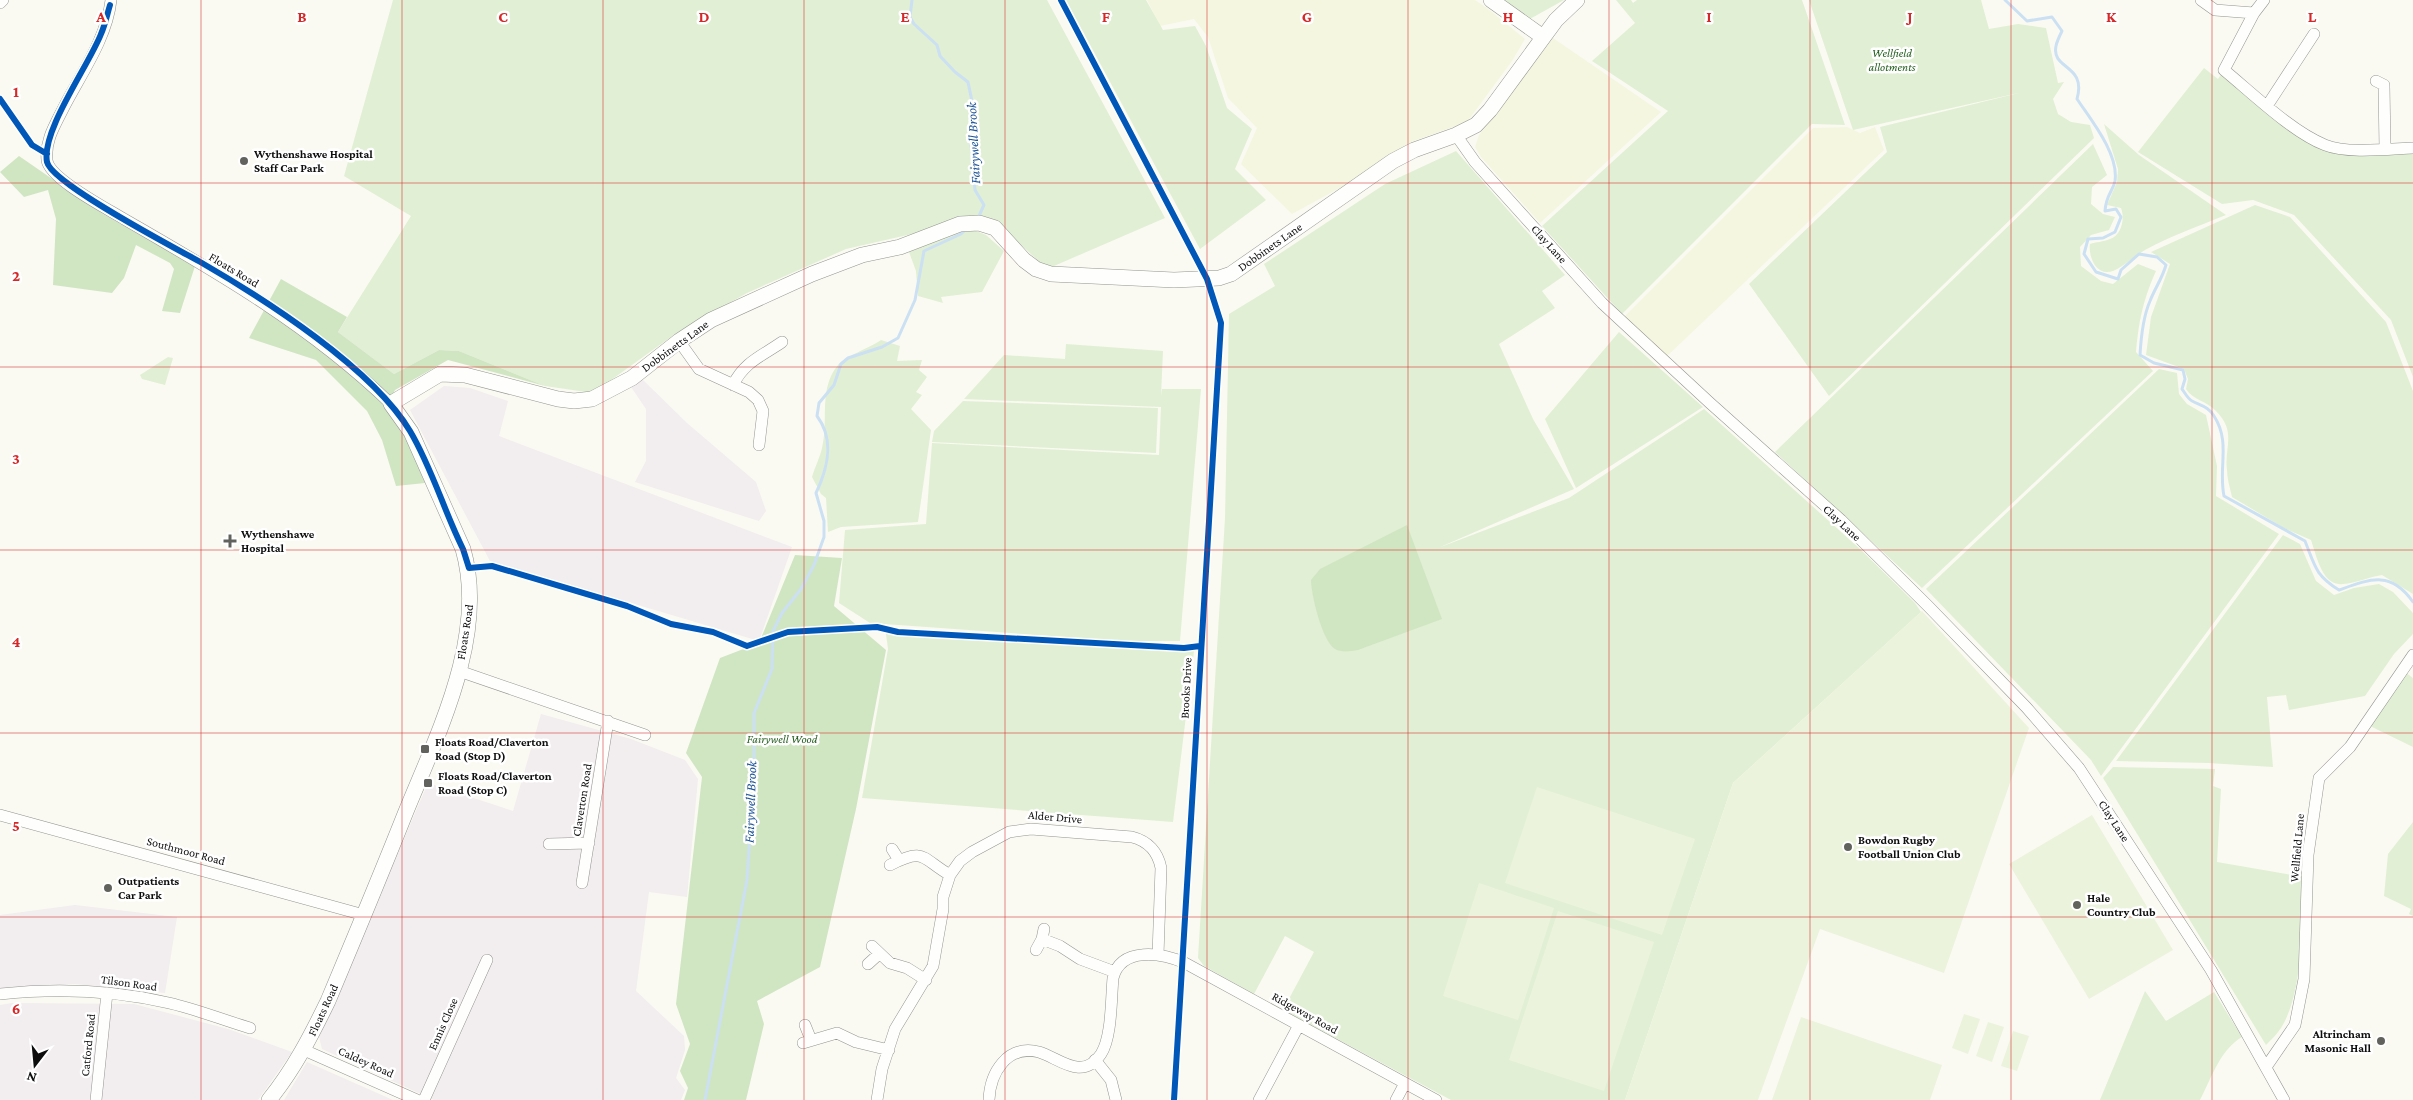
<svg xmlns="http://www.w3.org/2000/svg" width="2413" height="1100" font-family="'Crimson Pro',serif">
<rect width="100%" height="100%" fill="#fafaf2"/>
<path fill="#f2edef" d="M642,379L687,423L756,482L766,511L759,521L635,482L646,461V409L631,387Z
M444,386L470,388L508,401L499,436L792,547L759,641L490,561L410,410Z
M541,714L631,739L685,760L698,779L687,897L649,892L636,991L684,1036L685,1050L676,1078L685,1090L681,1100H434L322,1049L319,1037L428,783L513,811Z
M75,905L177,917L165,993L75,984L0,990V915Z
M12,1003L134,1004L228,1029L292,1052L258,1100H0V1005Z
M307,1062L393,1100H284Z"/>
<path fill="#f5f6e0" d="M1147,0H1475L1487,8L1525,39L1512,61L1467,122L1411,142L1369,172L1292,214L1241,164L1257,128L1228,98L1208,37L1194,19L1160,26Z
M1553,38L1661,112L1540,223L1481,157L1475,147L1479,135Z
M1847,127L1860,133L1875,127L1884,150L1665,358L1624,317L1813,128Z"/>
<path fill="#e1efd4" d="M393,0H1047L1165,218L1047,269L1002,227L966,216L925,231L846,249L747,293L675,334L593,393L545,386L459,351L439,350L394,374L338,332L411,216L344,176Z
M1066,0H1146L1163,30L1195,26L1206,46L1227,108L1252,129L1235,169L1266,200L1200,249Z
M1496,0H1564L1528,20Z
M1616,0H1631L1633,3L1637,0H1802L1845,125L1812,124L1622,314L1542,226L1668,111L1592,61L1635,23Z
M1809,0H1981L1989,29L2018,24L2046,28L2058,83L2064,82L2053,99L2058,114L2071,122L2090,125L2094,138L1829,396L1749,284L1887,152L1880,127L2023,92L1853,130Z
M2204,68L2218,79L2224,70L2326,146L2413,148V377L2391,320L2294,215L2253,200L2222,204L2138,152Z
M2104,124L2139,155L2226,215C2199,226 2170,236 2145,250C2136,255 2120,269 2113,271C2096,277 2088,256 2090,244C2096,242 2103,242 2110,239C2122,235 2125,218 2121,208L2107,205L2117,182L2118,169Z
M2093,144L2107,175L2092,187L2091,204L2103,214L2115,217L2109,230L2091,235L2080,247L2081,266L2101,281L2113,284L2138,264L2156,271C2143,300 2139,320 2136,352L2153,371L1922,588L1775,452Z
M1456,151L1565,275L1542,291L1555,308L1499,344L1533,419L1574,489L1438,548L1569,498L1704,409L1859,548L1915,603L1921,612L1733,783L1625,1100H1451L1283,1010L1314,952L1285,936L1254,994L1204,966L1198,958L1225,518L1229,314L1275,286L1264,264L1385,184Z
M2255,205L2290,217L2386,322L2413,391V594L2382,575C2369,577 2356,583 2343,584C2322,587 2316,554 2311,540L2284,528L2232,497C2230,488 2227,479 2227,470C2224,447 2237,432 2216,411C2207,401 2193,400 2186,389L2188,379L2184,369L2146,355L2151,317L2170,264L2151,252Z
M974,230L986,235L1004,251L982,292L941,297L943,303L918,296L916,271L909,252L960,231Z
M1619,332L1703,407L1576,488L1545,419Z
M881,340L900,346L897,361L922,360L919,370L927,377L916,392L922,395L911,409L931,430L918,522L841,527L828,532L826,498L821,494L812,477C815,467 820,457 822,448C829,420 818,389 838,365C845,356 870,348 881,340Z
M1066,344L1163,351L1161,396L1162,389H1201L1180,641H1123L870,623L839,603L845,530L926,524L932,443L1159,455L1161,407L964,399L1004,355L1065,359Z
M168,357L173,358L165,385L142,379L140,375Z
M2159,369L2177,373L2179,394L2187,404L2206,415L2217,466L2216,496L2279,534L2101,776L2091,760L1926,589Z
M963,401L1158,408L1156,453L932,442L934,431Z
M2283,535L2300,544L2316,581L2334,595L2354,588L2379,584L2393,592L2413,613V634L2394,654L2365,696L2289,710L2286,695L2267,697L2273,767L2208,763L2116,761Z
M886,634L1194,651L1173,822L862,798L888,649Z
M2405,672L2413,678V747L2370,726Z
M2113,767L2215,769L2213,786L2221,789L2217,862L2304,877C2302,919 2304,992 2281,1028C2277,1034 2271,1040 2266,1045L2103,778Z
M2413,822V916L2409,914L2411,909L2384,896L2388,854Z
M2145,991L2166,1021L2214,992L2242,1037C2220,1050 2212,1077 2200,1100H2100Z"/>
<path fill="#d0e6c2" d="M19,156L103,214L195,266L180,313L162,311L174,269L170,263L136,245L124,278L112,293L53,285L56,219L48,190L24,197L0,172Z
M281,279L347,317L338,332L394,374L439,350L459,351L545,386L448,360L395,390L386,409L408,440L425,483L396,486L382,440L367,411L316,360L249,338Z
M1407,525L1442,619L1358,650C1351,651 1342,653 1335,649C1322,641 1311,594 1311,580L1320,569Z
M795,555L842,558L834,606L886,650L856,809L820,967L757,1001L764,1024L746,1100H684L688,1088L680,1071L690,1044L676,1004L702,777L686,753L720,658L759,643Z"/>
<path fill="#ebf3dd" d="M1922,611L2029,728L1944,973L1820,929L1758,1100H1625L1733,783Z
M1537,787L1695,839L1662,935L1505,883Z
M2092,815L2173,950L2089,999L2009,864Z
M1479,883L1554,908L1518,1020L1443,996Z
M1558,911L1654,942L1604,1091L1509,1060Z
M1964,1014L1980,1019L1968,1054L1952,1048Z
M1801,1017L1942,1065L1930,1100H1772Z
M1988,1022L2004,1027L1992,1062L1976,1056Z
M2013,1031L2029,1036L2017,1071L2001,1066Z"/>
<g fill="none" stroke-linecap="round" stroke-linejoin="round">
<path stroke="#cbe0f2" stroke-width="3" d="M912,0L910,17L914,24L937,45L940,56L955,72L968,82L974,111L970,134L975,190L984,205L978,218
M2005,0L2027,21L2052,17L2062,31C2060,35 2057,41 2056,46C2051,70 2087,64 2077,99C2091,120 2119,154 2115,181C2113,191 2106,195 2105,211L2116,209L2121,217L2115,232L2103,238L2088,239L2084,254L2096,272L2118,279L2121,270L2139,254L2157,257L2166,265C2162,279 2155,288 2150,301C2143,317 2141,337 2140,355L2154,363L2183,370L2185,379L2182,389C2185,393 2188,399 2192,401C2201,406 2208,406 2214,416C2231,442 2218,468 2224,496L2305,541C2315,566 2315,575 2339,590C2370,579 2391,570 2413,602
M705,1100L747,880L754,772V713L772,669L773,631L782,613L801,589L814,565L824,537V521L816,493C828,468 835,440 817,416L819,403L834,385L841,364L848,358L882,347L898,338L915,300L924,251L961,234L966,229"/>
<defs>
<path id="minor" d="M111,0C107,38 81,74 64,107C55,125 45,140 47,160C49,179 108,209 124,219C220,274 311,327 391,404
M2201,0L2215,10L2254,13
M2264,0L2254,13L2224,70C2252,93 2292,132 2325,145C2347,154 2389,149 2413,148
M0,3L3,0
M2376,81L2384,85L2385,149
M2267,106L2314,34
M1456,135L1475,162L1602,303L1710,403L1841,520L1928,606L2026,707L2079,768L2211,970L2284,1100
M679,341L699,369L749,392L758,400L763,411L759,445
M733,385C744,362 762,356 782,342
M459,671L645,735
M0,815L364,915
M549,844L589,843
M892,849L899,860
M890,865C925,847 921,858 950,875
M582,883L608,721
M1042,939L1060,946L1080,959L1115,972
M872,946L890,963L907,968L926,980
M1036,950L1042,939L1044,929
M868,964L879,954
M0,994C57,988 113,990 169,1003C196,1009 223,1020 250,1028
M805,1025L811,1040
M803,1043L837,1033L856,1042L889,1050
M304,1050L417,1100
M1095,1060L1111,1080L1116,1100
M2266,1067L2295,1025L2304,979L2308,855L2319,778L2350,747L2413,655
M96,1100L107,993
M424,1100L487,960
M877,1100L882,1069L895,1029L933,966L943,909V897L950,875L960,861L972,852L1009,832L1031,829L1132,837C1148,841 1158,852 1161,868L1158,955
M989,1100C990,1073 1007,1044 1039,1052C1059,1058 1082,1082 1101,1054C1112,1037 1111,999 1113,978C1121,946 1162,953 1185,963L1436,1100
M1259,1100L1299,1025
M1396,1100L1405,1083"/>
<path id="tertiary" d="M1491,0L1543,37
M269,1100C294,1069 311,1036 328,1001C354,939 380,877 405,814C437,735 488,636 463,549L411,432L391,404L395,401L440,374L465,375L558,399L574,401L592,399L632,378L679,341L711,320L812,274L862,255L900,247L960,224L979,223L995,228L1024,260L1036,269L1051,274L1174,280L1219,278L1231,274L1393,161L1414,150L1456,135L1476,125L1490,110L1556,20L1577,0"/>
</defs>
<use href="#minor" stroke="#949491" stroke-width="12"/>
<use href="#tertiary" stroke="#949491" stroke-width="16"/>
<use href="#minor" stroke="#fefefd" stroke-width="11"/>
<use href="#tertiary" stroke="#fefefd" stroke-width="15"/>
<defs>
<path id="cycleway" d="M1061,0L1207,279L1221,323L1174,1100
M110,5C107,15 105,25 101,34C89,65 41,131 47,162C52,184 177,249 202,263C266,300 372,368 410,431C432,468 444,511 463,549L469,568L492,566L627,606L671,624L713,632L747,646L788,632L877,627L898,632L1184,648L1200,646
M0,99L32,145L47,154"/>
</defs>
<use href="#cycleway" stroke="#fff" stroke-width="9"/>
<use href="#cycleway" stroke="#0057b8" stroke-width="6"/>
</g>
<path fill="none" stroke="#d62828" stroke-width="1" stroke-opacity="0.55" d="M201,0V1100M402,0V1100M603,0V1100M804,0V1100M1005,0V1100M1207,0V1100M1408,0V1100M1609,0V1100M1810,0V1100M2011,0V1100M2212,0V1100M0,183H2413M0,367H2413M0,550H2413M0,733H2413M0,917H2413"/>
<g fill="#61615e" stroke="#fff" stroke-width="2">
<circle cx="244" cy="161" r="5"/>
<path d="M227.5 533.5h5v5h5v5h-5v5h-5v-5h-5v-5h5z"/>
<rect x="420" y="744" width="10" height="10" rx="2.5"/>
<rect x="423" y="778" width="10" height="10" rx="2.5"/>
<circle cx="1848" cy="847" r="5"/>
<circle cx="108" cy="888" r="5"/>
<circle cx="2077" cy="905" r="5"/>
<circle cx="2381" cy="1041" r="5"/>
</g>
<g text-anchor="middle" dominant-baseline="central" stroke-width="5" stroke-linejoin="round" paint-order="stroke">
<g font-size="12" font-style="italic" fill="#276122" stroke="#fff">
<text x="1892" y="53">Wellfield<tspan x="1892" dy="14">allotments</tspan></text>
<text x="782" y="739">Fairywell Wood</text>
</g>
<g font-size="12" font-weight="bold" fill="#0e0e0e" stroke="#fff" text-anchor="start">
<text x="254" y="154">Wythenshawe Hospital<tspan x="254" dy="14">Staff Car Park</tspan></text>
<text x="241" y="534">Wythenshawe<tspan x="241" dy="14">Hospital</tspan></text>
<text x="435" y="742">Floats Road/Claverton<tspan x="435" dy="14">Road (Stop D)</tspan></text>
<text x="438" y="776">Floats Road/Claverton<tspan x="438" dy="14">Road (Stop C)</tspan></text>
<text x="1858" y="840">Bowdon Rugby<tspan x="1858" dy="14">Football Union Club</tspan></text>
<text x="118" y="881">Outpatients<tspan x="118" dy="14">Car Park</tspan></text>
<text x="2087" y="898">Hale<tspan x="2087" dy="14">Country Club</tspan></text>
<text x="2371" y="1034" text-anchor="end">Altrincham<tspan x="2371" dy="14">Masonic Hall</tspan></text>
</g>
<g font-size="12" fill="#0e0e0e" stroke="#fff">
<text transform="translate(1549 244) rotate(48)">Clay Lane</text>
<text transform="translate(1270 247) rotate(-35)">Dobbinets Lane</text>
<text transform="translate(234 270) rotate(31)">Floats Road</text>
<text transform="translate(675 346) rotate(-36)">Dobbinetts Lane</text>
<text transform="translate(1842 523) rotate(43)">Clay Lane</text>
<text transform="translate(465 632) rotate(-81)">Floats Road</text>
<text transform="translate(1186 688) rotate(-87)">Brooks Drive</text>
<text transform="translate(582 800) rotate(-81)">Claverton Road</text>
<text transform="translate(1055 817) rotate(5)">Alder Drive</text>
<text transform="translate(2114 821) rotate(57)">Clay Lane</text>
<text transform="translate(2297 848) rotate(-85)">Wellfield Lane</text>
<text transform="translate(186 851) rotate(15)">Southmoor Road</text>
<text transform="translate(129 983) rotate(8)">Tilson Road</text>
<text transform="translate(323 1010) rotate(-65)">Floats Road</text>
<text transform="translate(1305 1013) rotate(29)">Ridgeway Road</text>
<text transform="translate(443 1024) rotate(-66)">Ennis Close</text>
<text transform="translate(88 1045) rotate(-84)">Catford Road</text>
<text transform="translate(366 1062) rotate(24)">Caldey Road</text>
</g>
<g font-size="14" font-style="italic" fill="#1e5498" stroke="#fff">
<text transform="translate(973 143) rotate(-93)">Fairywell Brook</text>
<text transform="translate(750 802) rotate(-88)">Fairywell Brook</text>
</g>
</g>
<g font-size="16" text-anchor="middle" font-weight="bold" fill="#d62828" stroke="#fff" stroke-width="5" stroke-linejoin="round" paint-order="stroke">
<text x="101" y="22">A</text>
<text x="302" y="22">B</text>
<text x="503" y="22">C</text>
<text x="704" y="22">D</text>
<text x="905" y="22">E</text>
<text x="1106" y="22">F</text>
<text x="1307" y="22">G</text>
<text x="1508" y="22">H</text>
<text x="1709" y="22">I</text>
<text x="1910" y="22">J</text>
<text x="2111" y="22">K</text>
<text x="2312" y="22">L</text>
<text x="16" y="97">1</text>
<text x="16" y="281">2</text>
<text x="16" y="464">3</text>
<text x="16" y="647">4</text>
<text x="16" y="831">5</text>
<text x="16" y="1014">6</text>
</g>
<g transform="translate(35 1065) rotate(196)" stroke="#ffffff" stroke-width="4" paint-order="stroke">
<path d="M0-4L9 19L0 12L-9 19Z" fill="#0e0e0e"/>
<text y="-8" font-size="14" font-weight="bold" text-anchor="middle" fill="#0e0e0e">N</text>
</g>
</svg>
